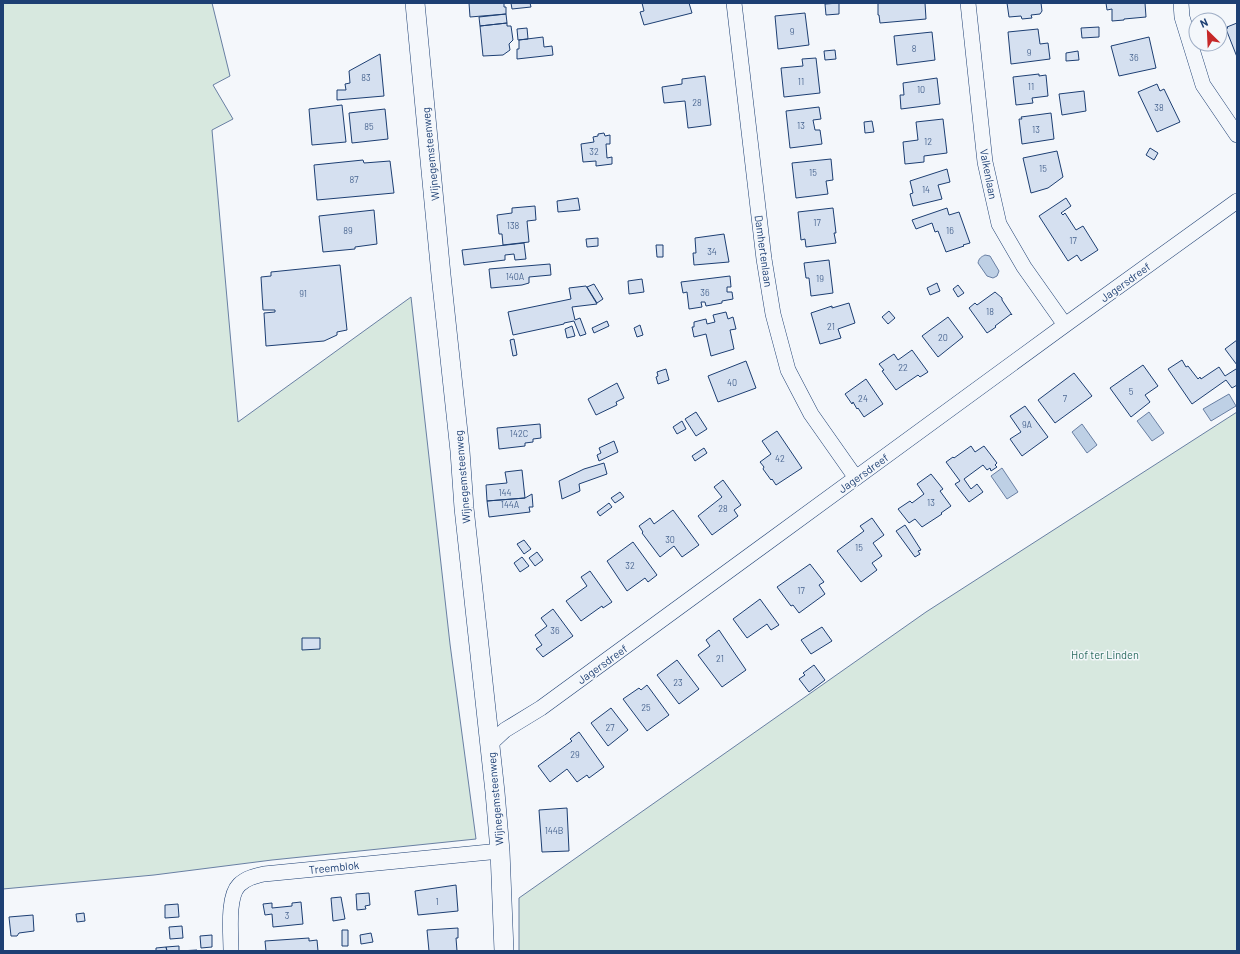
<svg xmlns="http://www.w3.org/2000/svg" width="1240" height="954" font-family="Barlow,sans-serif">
<rect width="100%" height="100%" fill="#f4f7fb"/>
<path fill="#d7e8df" stroke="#687fa3" d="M3,3H212L230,76L213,85L233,119L212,130L238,422L411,297L450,644L476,839L272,860L154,875L3,889Z
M1237,412V951H519V898L926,612Z"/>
<path fill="#bed0e5" stroke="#687fa3" d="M985,255L990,256L999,271L997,276L993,278L987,276L978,263C979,258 981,257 985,255Z
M1229,394L1236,406L1211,421L1203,409Z
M1149,412L1164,433L1152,441L1137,421Z
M1082,424L1097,445L1087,453L1072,432Z
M1002,468L1018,492L1007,499L991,476Z"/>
<path fill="#d5e0f0" stroke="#1d3f73" d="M469,3H504V7H506V14L470,17Z
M511,3H530L531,7L512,9Z
M642,3H689L692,13L644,25L640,12L644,11Z
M839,3V14L826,15L825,4Z
M878,3H925L926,19L880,23L879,15H878Z
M1007,3H1041L1042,11L1040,14L1031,15L1032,18L1022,19L1021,16L1009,17Z
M1106,3H1145L1146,17L1124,19V20L1112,21V9L1107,10Z
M805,13L809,45L778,49L775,16Z
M506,14L507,23L480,26L479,17Z
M507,23V26H511L513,40L509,44L510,50L503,55L483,56L480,26Z
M1237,23V57L1226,29L1228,28L1227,27Z
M1099,27V37L1082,38L1081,28Z
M527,28L528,39L518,40L517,29Z
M1038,29L1040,44L1048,43L1050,59L1011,64L1008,32Z
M932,32L935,60L897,65L894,36Z
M543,37L544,47L552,46L553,55L517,59V49H519V40Z
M1149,37L1156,68L1119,76L1111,46Z
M835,50L836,59L825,60L824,51Z
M1078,51L1079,60L1066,61V53Z
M380,54L384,96L337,100V90H346L345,84L350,83L349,71Z
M816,58L820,93L784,97L781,68L803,66L802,59Z
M1039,74V76L1046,75L1048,96L1032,98L1033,103L1016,105L1013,77Z
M705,76L711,125L688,128L685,101L664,103L662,87L682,84V79Z
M937,78L940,104L901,109L900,95H904L903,83Z
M1157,84L1160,91L1164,89L1180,122L1157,132L1138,92Z
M1084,91L1086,111L1062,115L1059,94Z
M342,105L346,142L312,145L309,109Z
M819,107L821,119L813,120L815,130H820L822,144L790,148L786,111Z
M385,109L388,139L352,143L349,113Z
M1051,113L1054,139L1022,144L1019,119H1022L1021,117Z
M943,119L947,153L924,156V162L905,164L903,142L918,140L916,122Z
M872,121L874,132L865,133L864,122Z
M604,133L605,136L610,135V144H606L607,158L612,157V164L596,166V161L583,162L581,144L594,142L593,137L598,136V134Z
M1150,148L1158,153L1154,160L1146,155Z
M1057,151L1063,177L1048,188L1031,193L1023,158Z
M831,159L833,180L826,181L828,194L796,198L792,163Z
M363,160L364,163L390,161L394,193L317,200L314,165Z
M947,169L950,182L938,185L942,199L913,206L910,194L913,193L910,181Z
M578,198L580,210L558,212L557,201Z
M1066,198L1071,206L1061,213L1063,215L1065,213L1076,230L1083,226L1098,250L1081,261L1077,255L1068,261L1039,216Z
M535,206L536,220L527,221L529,242L503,245L502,234H499L497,215L512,213V208Z
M833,208L836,233H834L836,243L806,247L805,239L801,240L798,212Z
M947,208L949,215L959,212L970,243L963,245L964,246L946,252L938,231L935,232L932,223L916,229L912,220Z
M374,210L377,244L355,247V249L323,252L319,216Z
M724,234L729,262L694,265L693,253H696L695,238Z
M598,238V246L587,247L586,239Z
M524,243L526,259L515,260L514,254L505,255V260L464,265L462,250Z
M656,245H663V257H657Z
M829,260L833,293L811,296L809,278H806L804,263Z
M550,264L551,275L529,277V283L522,285L491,288L489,269Z
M340,265L347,330L337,332V335L324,341L266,346L264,313L275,312V310H263L261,277L271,276V272Z
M730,276L731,287H727V292H732L733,299L722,301V303L706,306L705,302H701L702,307L689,309L687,292L683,293L681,282Z
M642,279L644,292L629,294L628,281Z
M937,283L940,291L930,295L927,288Z
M594,284L603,299L597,303L587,287Z
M958,285L964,293L958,297L953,289Z
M586,286L597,304L572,307L575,320L580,318L586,334L580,336L574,321L564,323V324L513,335L508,312L571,299L569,288Z
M995,292L1002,298V300L1012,315L1011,314L995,326L996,327L987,333L969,308L975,303L977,305Z
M849,303L855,323L838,329L841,338L820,344L811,313L832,306V308Z
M889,311L895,318L888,324L882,317Z
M726,312L728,319L733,317L736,329L730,330L734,349L711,356L706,334L694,337L692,327H694V322L706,319L707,324L715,322L713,315Z
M948,317L963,337L938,357L922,336Z
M607,321L609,326L594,333L592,328Z
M640,325L643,335L637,337L634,328Z
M572,326L575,336L567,338L565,329Z
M514,339L517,355L513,356L510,340Z
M1237,340V365L1225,349Z
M912,350L928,372L920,377L918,375L896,390L882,371L884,370L879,364L894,354L898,360Z
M1182,360L1186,367L1188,366L1198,379L1200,377L1201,379L1219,367L1225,376L1236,369L1237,370V385L1232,388L1226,380L1192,404L1168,369Z
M746,361L756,388L718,402L708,376Z
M1143,365L1158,386L1145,395L1150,402L1131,417L1110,388Z
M666,369L669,380L658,384L656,377L658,376L657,372Z
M1074,373L1092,396L1055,423L1038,400Z
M866,379L883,404L864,417L858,408L857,409L853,402L852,404L845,394Z
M617,383L624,398L616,402L617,405L596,415L588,399Z
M1025,406L1048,437L1022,456L1010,439L1021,432L1010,416Z
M696,412L707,429L696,436L685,419Z
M682,421L686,429L677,434L673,427Z
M540,424L541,438L533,439V442L525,443V446L499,449L497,428Z
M777,431L802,468L776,485L772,479L771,480L763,469L764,467L760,462L771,454L762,441Z
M614,441L618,452L599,461L597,455L601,453L599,448Z
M971,446L975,452L984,446L997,463L995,465L997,467L991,471L990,468L987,470L983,465L964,479L971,489L977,484L983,492L969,502L955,484L960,481L946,462L953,457L954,458Z
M704,448L707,453L695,461L692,456Z
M604,463L607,474L579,484L580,491L562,499L559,481L584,469Z
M522,470L525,498L487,501L486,485L507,483L505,472Z
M931,474L943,489L940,491L951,506L941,513L942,514L922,527L915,519L909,523L898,509L910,501L912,503L924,494L917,484Z
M723,480L741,505L734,510L738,516L712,535L698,516L722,497L714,487Z
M620,492L624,497L615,503L611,498Z
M532,494L533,507H529L530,512L489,517L487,501L525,498Z
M609,503L612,507L600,516L597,512Z
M673,510L699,545L682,557L674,546L660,557L642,533L643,532L639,526L650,518L654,524Z
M872,518L884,535L873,543L882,556L872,563L877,570L861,582L837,551L864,531L860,526Z
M905,525L921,550L918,551L920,554L915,557L896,531Z
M524,540L531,549L524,554L517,544Z
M633,542L657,575L648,582L645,578L627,591L607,561Z
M537,552L543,560L535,566L529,558Z
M522,557L529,566L520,572L514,563Z
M810,564L824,582L819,585L825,594L799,613L793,605L791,606L777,587Z
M590,571L612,602L603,608L602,606L581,621L566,601L587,586L581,577Z
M760,599L779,625L771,630L767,624L747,638L733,619Z
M553,609L573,636L543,657L536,649L542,645L535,635L547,626L541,618Z
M822,627L832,641L811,654L801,640Z
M719,630L746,670L722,687L698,655L710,646L706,640Z
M302,638H320V649L302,650Z
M677,660L699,689L679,704L657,675Z
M814,665L825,680L809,692L799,679L805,675L803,673Z
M647,685L669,715L647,731L623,699L639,688L641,690Z
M611,708L628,730L608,746L591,723Z
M579,732L604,767L589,778L587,775L577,782L567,769L550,782L538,766L572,741L570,739Z
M567,808L569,851L542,852L539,810Z
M456,885L458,911L418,915L415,891Z
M369,893L370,905L365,906L366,909L357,910L356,894Z
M341,897L345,919L333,921L331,898Z
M301,902L303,924L273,927L272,914L265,915L263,904L272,903V908L292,906V903Z
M178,904L179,917L165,918V905Z
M84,913L85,921L77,922L76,914Z
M33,915L34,931L19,933L17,936H11L9,917Z
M182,926L183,938L170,939L169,927Z
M458,928V938H456L457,951H429L427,930Z
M342,930H348V946H342Z
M371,933L373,942L361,944L360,935Z
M212,935V947L201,948L200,936Z
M309,938V941L317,940L318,951H266L265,941Z
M179,946V951L197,950V951H167L166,947Z
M166,947L167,951H154H156V948Z"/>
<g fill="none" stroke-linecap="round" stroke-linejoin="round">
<defs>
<path id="minor" d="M734,3L764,259L773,314L788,370L811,414L856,478
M968,3L985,162L999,224L1024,267L1065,325
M1181,3L1182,17L1203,85L1237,135
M490,744L505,730L541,708L1065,325L1237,201
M231,951C231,934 227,897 239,885C246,878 255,876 264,874L500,851"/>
<path id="tertiary" d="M415,3L441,275L460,451L464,508L495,792L500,851L504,951"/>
</defs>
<use href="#minor" stroke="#1d3f73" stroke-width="16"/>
<use href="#tertiary" stroke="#1d3f73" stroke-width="20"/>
<use href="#minor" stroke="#f4f7fb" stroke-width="15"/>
<use href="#tertiary" stroke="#f4f7fb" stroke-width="19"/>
</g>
<g text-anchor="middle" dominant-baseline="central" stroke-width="3" stroke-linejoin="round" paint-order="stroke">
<g font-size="9" fill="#4b6792">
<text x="792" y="31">9</text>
<text x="914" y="48">8</text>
<text x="1029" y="52">9</text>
<text x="1134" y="57">36</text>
<text x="366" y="77">83</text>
<text x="801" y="81">11</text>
<text x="1031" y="86">11</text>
<text x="921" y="89">10</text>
<text x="697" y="102">28</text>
<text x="1159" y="107">38</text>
<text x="801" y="125">13</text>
<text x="369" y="126">85</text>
<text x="1036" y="129">13</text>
<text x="928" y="141">12</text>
<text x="594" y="151">32</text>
<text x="1043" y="168">15</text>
<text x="813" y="172">15</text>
<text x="354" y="179">87</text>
<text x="926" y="189">14</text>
<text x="817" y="222">17</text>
<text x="513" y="225">138</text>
<text x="348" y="230">89</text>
<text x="950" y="230">16</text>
<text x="1073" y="240">17</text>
<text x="712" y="251">34</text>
<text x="515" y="276">140A</text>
<text x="820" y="278">19</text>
<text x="705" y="292">36</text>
<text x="303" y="293">91</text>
<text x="990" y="311">18</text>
<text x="831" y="326">21</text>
<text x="943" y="337">20</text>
<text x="903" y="367">22</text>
<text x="732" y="382">40</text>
<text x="1131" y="391">5</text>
<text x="863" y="398">24</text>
<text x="1065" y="398">7</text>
<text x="1027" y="424">9A</text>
<text x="519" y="433">142C</text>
<text x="780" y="458">42</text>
<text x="505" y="492">144</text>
<text x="931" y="502">13</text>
<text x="510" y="504">144A</text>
<text x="723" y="508">28</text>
<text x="670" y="539">30</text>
<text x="859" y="547">15</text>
<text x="630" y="565">32</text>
<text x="801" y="590">17</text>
<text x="555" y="630">36</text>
<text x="720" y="658">21</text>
<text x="678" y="682">23</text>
<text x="646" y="707">25</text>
<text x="610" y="727">27</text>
<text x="575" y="754">29</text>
<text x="554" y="830">144B</text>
<text x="437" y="901">1</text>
<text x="287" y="915">3</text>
</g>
<g font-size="11" fill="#1d3f73" stroke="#f4f7fb">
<text transform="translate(430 154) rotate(-96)">Wijnegemsteenweg</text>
<text transform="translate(989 174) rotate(79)">Valkenlaan</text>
<text transform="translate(764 251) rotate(82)">Damhertenlaan</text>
<text transform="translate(1125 282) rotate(-36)">Jagersdreef</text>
<text transform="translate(863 473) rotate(-36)">Jagersdreef</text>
<text transform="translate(462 477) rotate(-95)">Wijnegemsteenweg</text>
<text transform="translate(602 664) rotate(-36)">Jagersdreef</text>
<text transform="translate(495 799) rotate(-95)">Wijnegemsteenweg</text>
<text transform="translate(334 867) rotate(-6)">Treemblok</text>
</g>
<g font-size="11" fill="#2c6c60" stroke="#f4f7fb">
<text x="1105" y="654">Hof ter Linden</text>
</g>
</g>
<rect width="1240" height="954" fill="none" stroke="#1d3f73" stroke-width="8"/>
<g transform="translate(1208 32) rotate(336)"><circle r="19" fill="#f4f7fb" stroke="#9eadc5"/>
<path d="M0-3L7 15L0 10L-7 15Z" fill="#c62828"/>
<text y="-6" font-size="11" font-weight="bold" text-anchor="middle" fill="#1d3f73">N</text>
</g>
</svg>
